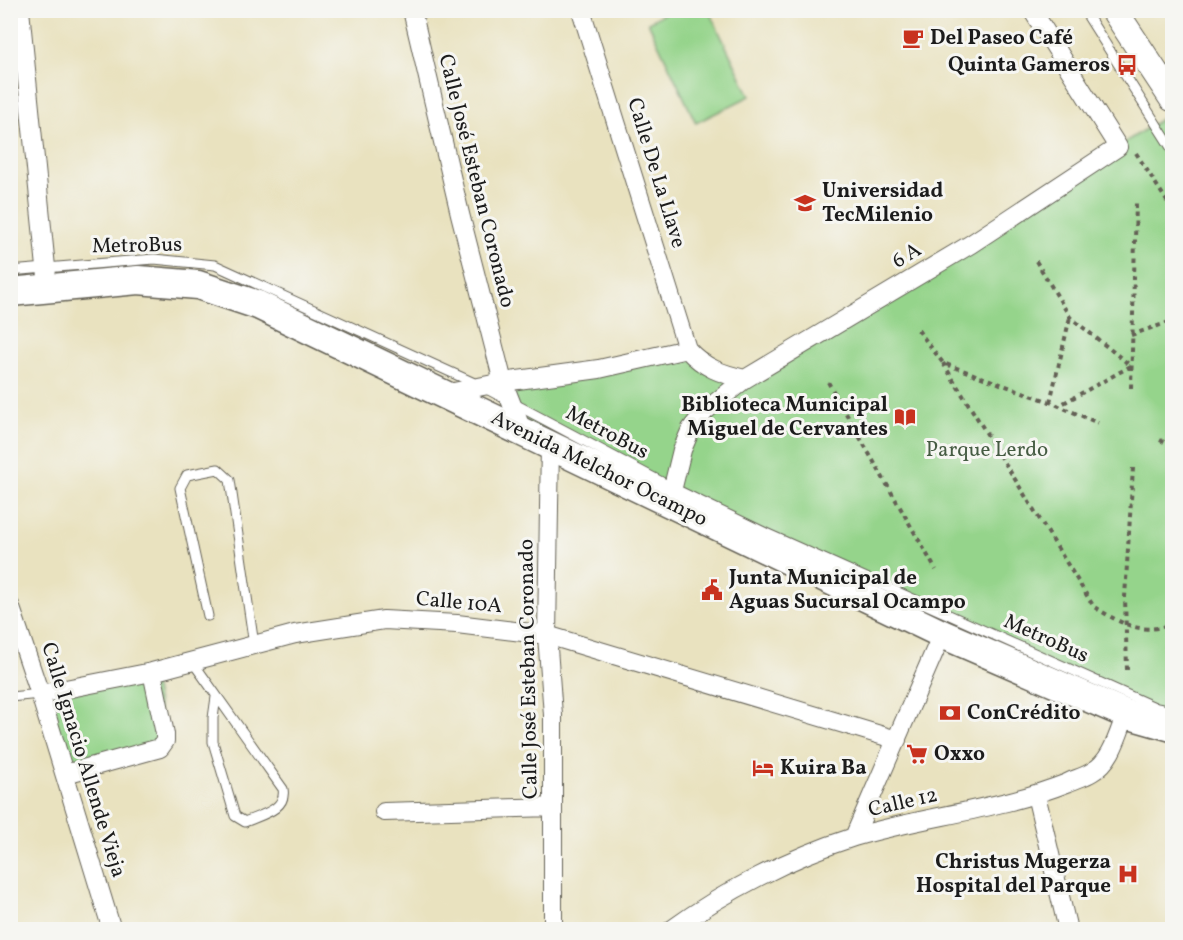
<svg xmlns="http://www.w3.org/2000/svg" width="1183" height="940" font-family="Vollkorn,serif">
<rect width="100%" height="100%" fill="#f6f6f2"/>
<filter id="ink" filterUnits="userSpaceOnUse"><feTurbulence type="fractalNoise" baseFrequency=".0167" numOctaves="2"/><feDisplacementMap in="SourceGraphic" scale="12" xChannelSelector="R" yChannelSelector="G"/><feConvolveMatrix kernelMatrix="1 2 1 2 8 2 1 2 1" color-interpolation-filters="sRGB"/></filter>
<filter id="wash" filterUnits="userSpaceOnUse"><feTurbulence type="fractalNoise" baseFrequency=".008" numOctaves="4" result="noise"/><feDisplacementMap in="SourceGraphic" scale="24" xChannelSelector="R" yChannelSelector="G"/><feGaussianBlur stdDeviation="1.35" result="paint"/><feColorMatrix in="noise" values="0 0 0 0 0 0 0 0 0 0 0 0 0 0 0 0 0 1.4 0 .05"/><feComposite in="paint" operator="in"/></filter>
<g filter="url(#wash)">
<rect width="100%" height="100%" fill="#e9e2bf"/>
<path fill="#95d48b" stroke="#587854" stroke-width="1.5" d="M671,10L709,11L750,96L696,123L648,22Z
M1172,112V727L522,430L503,382L687,349L745,379L933,266Z
M152,672L165,744L65,774L40,694Z"/>
</g>
<g filter="url(#ink)">
<g fill="none" stroke-linecap="round" stroke-linejoin="round">
<defs>
<path id="lane" d="M1084,10L1172,149
M10,271L154,259L215,265L481,386L673,488L766,533L1157,708L1172,711
M208,616L180,488L187,475L218,469L230,480L254,645
M192,661L283,789C287,810 260,815 245,822L235,816L213,742V718L216,697
M10,697L40,694"/>
<path id="street" d="M20,10L48,287
M412,10L460,214L503,382L522,430
M581,10L687,349C704,368 722,374 745,379
M444,394L503,382L599,369L687,349
M550,444L547,635L553,715V930
M669,503L682,450L691,429L705,411L745,379L971,244L1118,147L1032,10
M10,605L40,694L112,930
M40,694L152,672L295,634L384,620L457,624L547,635L897,740
M65,774L160,748L165,741V734L152,672
M1036,795L1068,930
M384,812L553,807
M854,837L942,634
M671,930C725,891 791,857 854,837C924,816 999,810 1067,783C1075,779 1084,777 1092,772C1112,761 1118,734 1126,714"/>
<path id="secondary" d="M1114,10L1172,98"/>
<path id="primary" d="M10,292L138,280L198,285L258,305L942,634L1126,714L1172,727"/>
</defs>
<use href="#lane" stroke="#646155" stroke-width="11"/>
<use href="#street" stroke="#646155" stroke-width="20"/>
<use href="#secondary" stroke="#646155" stroke-width="28"/>
<use href="#primary" stroke="#646155" stroke-width="31"/>
<path stroke="#646155" stroke-width="4" stroke-dasharray="4.5 4.5" stroke-linecap="butt" d="M1136,153L1172,209
M1036,261L1070,317L1131,366L1058,406
M918,330L943,363L1050,402L1098,423
M1131,335L1172,321
M943,363L1094,607C1121,623 1140,636 1172,624
M828,382L936,570
M1131,388L1136,203
M1050,402L1070,317
M1160,440L1172,446
M1127,670L1125,597L1133,468"/>
<use href="#lane" stroke="#fff" stroke-width="9"/>
<use href="#street" stroke="#fff" stroke-width="18"/>
<use href="#secondary" stroke="#fff" stroke-width="26"/>
<use href="#primary" stroke="#fff" stroke-width="28"/>
</g>
</g>
<defs>
<symbol id="cafe-bare" viewBox="-9 -9 18 18"><path d="M-5.5-4.5H6V0H3Q3 3.5 0 3.5H-2.5Q-5.5 3.5-5.5 0ZM3-3.2v2h1.7v-2ZM-6 4.5H4V6H-6Z" fill="#c8321e" stroke="#f6f6f2" stroke-width="2.5" paint-order="stroke"/></symbol>
<symbol id="bus-bare" viewBox="-9 -9 18 18"><path d="M-5-6H5V4H4V6H2V4H-2V6H-4V4H-5ZM-3.5-4V0h7V-4ZM-3.5 1.2v1.5H-2V1.2ZM2 1.2v1.5H3.5V1.2Z" fill="#c8321e" stroke="#f6f6f2" stroke-width="2.5" paint-order="stroke"/></symbol>
<symbol id="university-bare" viewBox="-9 -9 18 18"><path d="M0-5L7-2L0 1L-7-2ZM-4 1L0 2.5L4 1V4Q0 6-4 4Z" fill="#c8321e" stroke="#f6f6f2" stroke-width="2.5" paint-order="stroke"/></symbol>
<symbol id="library-bare" viewBox="-9 -9 18 18"><path d="M-6-4Q-3-5.5-.7-3.5V5Q-3 3-6 4ZM6-4Q3-5.5 .7-3.5V5Q3 3 6 4Z" fill="#c8321e" stroke="#f6f6f2" stroke-width="2.5" paint-order="stroke"/></symbol>
<symbol id="civic-bare" viewBox="-9 -9 18 18"><path d="M-.6-6.5H3V-4.5H.6V-3L4-1V1h2V6H-6V1h2V-1L-.6-3ZM-1.2 2.5V6h2.4V2.5Z" fill="#c8321e" stroke="#f6f6f2" stroke-width="2.5" paint-order="stroke"/></symbol>
<symbol id="bank-bare" viewBox="-9 -9 18 18"><path d="M-6-4H6V4H-6ZM0-2.3a2.3 2.3 0 1 0 0 4.6a2.3 2.3 0 1 0 0-4.6Z" fill="#c8321e" stroke="#f6f6f2" stroke-width="2.5" paint-order="stroke"/></symbol>
<symbol id="supermarket-bare" viewBox="-9 -9 18 18"><path d="M-6-5.5h2.5l.6 2H6L4.5 2H-2.5L-4.4-4H-6ZM-1.5 3.2a1.3 1.3 0 1 0 .1 0ZM3 3.2a1.3 1.3 0 1 0 .1 0Z" fill="#c8321e" stroke="#f6f6f2" stroke-width="2.5" paint-order="stroke"/></symbol>
<symbol id="hotel-bare" viewBox="-9 -9 18 18"><path d="M-6-4.5h1.5V1H6V5H4.5V3h-9V5H-6ZM-4 0a1.8 1.8 0 1 1 3.6 0ZM.5 0V-2.5h3Q6-2.5 6 0Z" fill="#c8321e" stroke="#f6f6f2" stroke-width="2.5" paint-order="stroke"/></symbol>
<symbol id="hospital-bare" viewBox="-9 -9 18 18"><path d="M-5-5h3v3.5h4V-5h3V5h-3V1.5h-4V5h-3Z" fill="#c8321e" stroke="#f6f6f2" stroke-width="2.5" paint-order="stroke"/></symbol>
</defs>
<g fill-rule="evenodd">
<use href="#cafe-bare" x="898" y="23" width="30" height="30"/>
<use href="#bus-bare" x="1112" y="50" width="30" height="30"/>
<use href="#university-bare" x="790" y="188" width="30" height="30"/>
<use href="#library-bare" x="890" y="402" width="30" height="30"/>
<use href="#civic-bare" x="697" y="575" width="30" height="30"/>
<use href="#bank-bare" x="935" y="698" width="30" height="30"/>
<use href="#supermarket-bare" x="902" y="739" width="30" height="30"/>
<use href="#hotel-bare" x="748" y="753" width="30" height="30"/>
<use href="#hospital-bare" x="1113" y="859" width="30" height="30"/>
</g>
<g text-anchor="middle" dominant-baseline="central" stroke-width="6" stroke-linejoin="round" paint-order="stroke">
<g font-size="21" font-weight="bold" fill="#1c1c1c" stroke="#f6f6f2" text-anchor="start">
<text x="930" y="38">Del Paseo Café</text>
<text x="1110" y="65" text-anchor="end">Quinta Gameros</text>
<text x="822" y="191">Universidad<tspan x="822" dy="24">TecMilenio</tspan></text>
<text x="888" y="405" text-anchor="end">Biblioteca Municipal<tspan x="888" dy="24">Miguel de Cervantes</tspan></text>
<text x="729" y="578">Junta Municipal de<tspan x="729" dy="24">Aguas Sucursal Ocampo</tspan></text>
<text x="967" y="713">ConCrédito</text>
<text x="934" y="754">Oxxo</text>
<text x="780" y="768">Kuira Ba</text>
<text x="1111" y="862" text-anchor="end">Christus Mugerza<tspan x="1111" dy="24">Hospital del Parque</tspan></text>
</g>
<g font-size="21" fill="#1c1c1c" stroke="#f6f6f2">
<text transform="translate(656 173) rotate(73)">Calle De La Llave</text>
<text transform="translate(476 181) rotate(76)">Calle José Esteban Coronado</text>
<text transform="translate(137 246) rotate(-1)">MetroBus</text>
<text transform="translate(907 256) rotate(-31)">6 A</text>
<text transform="translate(607 433) rotate(28)">MetroBus</text>
<text transform="translate(599 469) rotate(26)">Avenida Melchor Ocampo</text>
<text transform="translate(459 603) rotate(5)">Calle 10A</text>
<text transform="translate(1046 639) rotate(24)">MetroBus</text>
<text transform="translate(529 669) rotate(-91)">Calle José Esteban Coronado</text>
<text transform="translate(83 760) rotate(73)">Calle Ignacio Allende Vieja</text>
<text transform="translate(903 803) rotate(-13)">Calle 12</text>
</g>
<g font-size="21" fill="#465c43" stroke="#f6f6f2">
<text x="987" y="450">Parque Lerdo</text>
</g>
</g>
<rect width="1183" height="940" fill="none" stroke="#f6f6f2" stroke-width="36"/>
</svg>
